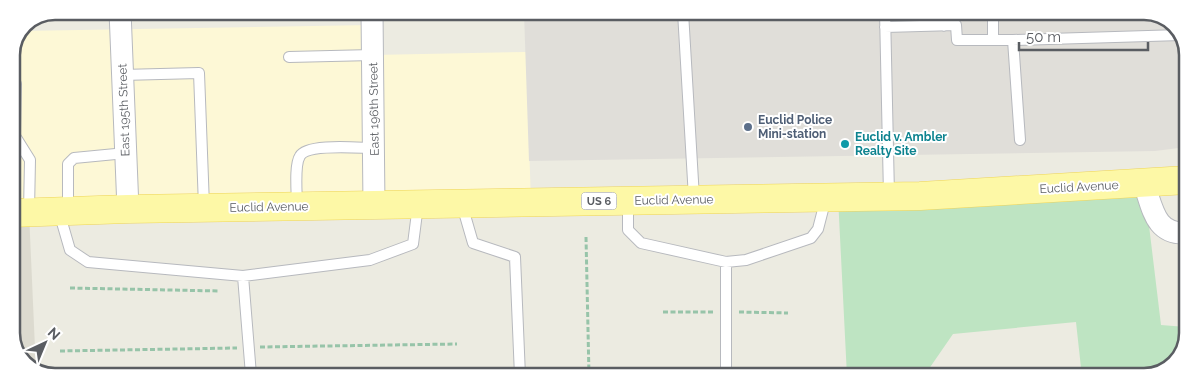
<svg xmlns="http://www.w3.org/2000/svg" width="1199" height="388" font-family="Raleway,sans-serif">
<rect width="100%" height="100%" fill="#ecebe1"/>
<path fill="#fdf8d6" d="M372,25L373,55L526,52L531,203L11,213V55L21,31Z"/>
<path fill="#e0ded9" d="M524,12L1156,13L1177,26L1188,52L1187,147L1155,151L529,161Z"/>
<path fill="#dcdacf" d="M29,212L36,371L22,362L12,339L11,213Z"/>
<path fill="#bee4c2" d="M1144,184L1161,325L1186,327C1186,387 1125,377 1082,377L1076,322L953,334L924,376H847L838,197Z"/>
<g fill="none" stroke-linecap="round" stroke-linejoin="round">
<defs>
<path id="lane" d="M683,12L694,198
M885,12L889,195
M944,13V26
M993,13V40H1013L1020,140
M885,27L956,25L957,40H993
M1013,40L1181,35
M289,57L373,55
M11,73L16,84L15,136L30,160L29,211
M122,75L199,73L204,206
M628,202V230L641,243L726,262L746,260L811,238L818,229L826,198
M462,205L473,243L515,257L520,376
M297,206C297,194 294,165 300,156C307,143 359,148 374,148
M68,210V164L74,158L126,153
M59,212L70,250L88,262L243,276L370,260L413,244L418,205
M726,262V376
M243,276L251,375"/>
<path id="street" d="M120,11L128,209
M372,12L374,206
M1144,184C1153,209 1155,235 1187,233"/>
<path id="primary" d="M11,213L128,209L920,196L1187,180"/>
</defs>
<use href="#lane" stroke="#b7b9be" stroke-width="12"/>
<use href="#street" stroke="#b7b9be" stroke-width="23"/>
<use href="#primary" stroke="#eed459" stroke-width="29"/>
<path stroke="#97c4a9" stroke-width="3" stroke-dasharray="5 2.5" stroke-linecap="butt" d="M586,237L589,376
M70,288L219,291
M663,312H715
M739,312L788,313
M260,347L457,344
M60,351L237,348"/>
<use href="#lane" stroke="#fff" stroke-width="10"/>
<use href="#street" stroke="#fff" stroke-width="21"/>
<use href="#primary" stroke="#fdf8a6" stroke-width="28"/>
</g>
<circle fill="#5c6f8a" stroke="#fff" stroke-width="2" cx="748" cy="127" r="5"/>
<circle fill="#0f9aa8" stroke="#fff" stroke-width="2" cx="845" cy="144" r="5"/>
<g text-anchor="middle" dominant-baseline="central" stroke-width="4" stroke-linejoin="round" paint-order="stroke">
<rect fill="#fff" stroke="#8c8e91" stroke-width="1" x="581.5" y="192.5" width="35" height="17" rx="4"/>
<g font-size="11" font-weight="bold" fill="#5a5d62">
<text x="599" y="201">US 6</text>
</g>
<g font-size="12" fill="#5a5d62" stroke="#fff">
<text transform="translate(374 109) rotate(-91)">East 196th Street</text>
<text transform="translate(124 110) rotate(-92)">East 195th Street</text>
<text transform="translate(1079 187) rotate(-3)">Euclid Avenue</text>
<text transform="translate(674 200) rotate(-1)">Euclid Avenue</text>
<text transform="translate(269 207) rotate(-1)">Euclid Avenue</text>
</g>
<g font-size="12" font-weight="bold" fill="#4e5e75" stroke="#fff" text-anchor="start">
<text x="758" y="120">Euclid Police<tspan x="758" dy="14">Mini-station</tspan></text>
</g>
<g font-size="12" font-weight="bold" fill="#0d838f" stroke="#fff" text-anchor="start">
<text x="855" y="137">Euclid v. Ambler<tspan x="855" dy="14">Realty Site</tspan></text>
</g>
</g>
<path d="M0 0H1199V388H0ZM55 20H1144A35 35 0 0 1 1179 55V333A35 35 0 0 1 1144 368H55A35 35 0 0 1 20 333V55A35 35 0 0 1 55 20Z" fill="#fff" fill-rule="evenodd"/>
<path fill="none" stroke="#5a5d62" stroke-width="2.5" d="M55 20H1144A35 35 0 0 1 1179 55V333A35 35 0 0 1 1144 368H55A35 35 0 0 1 20 333V55A35 35 0 0 1 55 20Z"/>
<g transform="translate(45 343) rotate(44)" stroke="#ffffff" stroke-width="4" paint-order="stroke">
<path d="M0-4L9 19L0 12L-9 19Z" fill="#5a5d62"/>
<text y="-8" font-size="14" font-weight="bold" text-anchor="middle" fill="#5a5d62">N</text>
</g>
<path d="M1019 42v8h129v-8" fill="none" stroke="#5a5d62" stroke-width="2.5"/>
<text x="1026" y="42" font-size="15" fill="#5a5d62" stroke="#ffffff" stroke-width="4" paint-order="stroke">50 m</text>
</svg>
